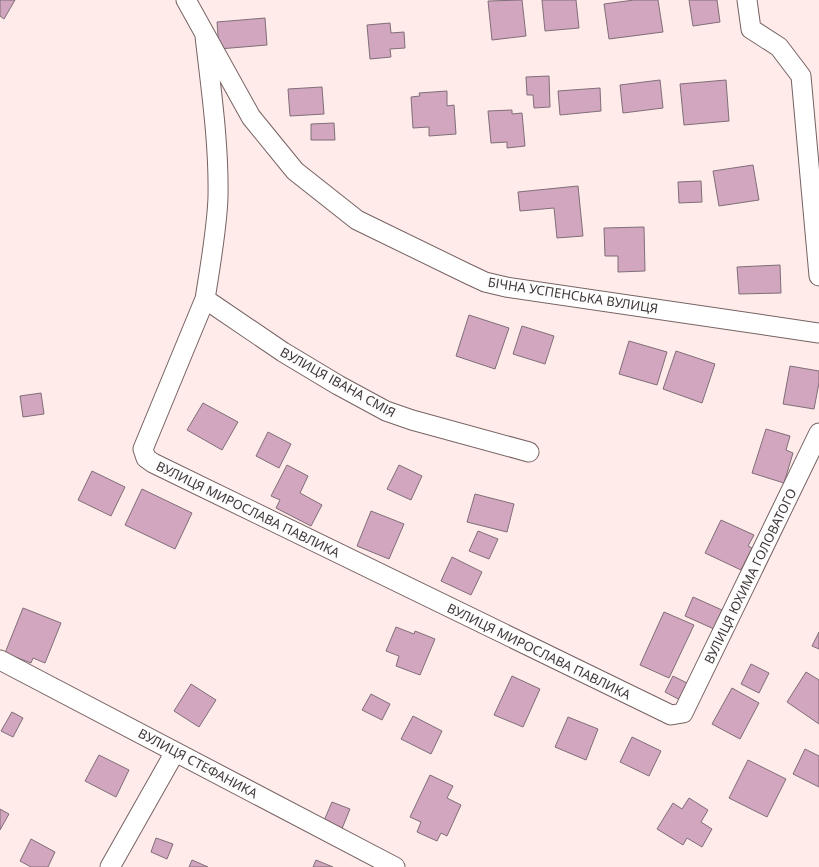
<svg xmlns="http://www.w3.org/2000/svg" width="819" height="867" font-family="'Noto Sans',sans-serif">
<rect width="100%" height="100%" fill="#feebea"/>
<path fill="#d1a6be" stroke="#806e78" d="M0,0H15L4,19L0,16Z
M522,0L526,36L492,40L488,1Z
M542,0H576L579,28L545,31Z
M634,0H658L663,32L609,39L604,4Z
M689,0H717L720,22L693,26Z
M265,18L267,45L219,49L217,22Z
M390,23L391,33L404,32L405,48L390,49L391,57L370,59L367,25Z
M549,76L550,107L534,108L533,95H527L526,77Z
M660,80L663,108L623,113L620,85Z
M726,80L729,121L684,125L680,84Z
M322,87L324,114L290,116L288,89Z
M600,88L601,111L560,115L558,91Z
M447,91V106L454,105L456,134L429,136V127L413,128L411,97L420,96L419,93Z
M512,110V114L522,113L525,146L507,148V142L491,143L488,111Z
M334,123L335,140H311V124Z
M753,165L759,200L719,206L713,171Z
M701,181L702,202L679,203L678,182Z
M578,186L583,236L557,238L554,208L520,211L518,192Z
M644,227L645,271L618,272V256H605L604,228Z
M780,265L781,293L739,294L737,267Z
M469,315L509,328L495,369L456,356Z
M522,326L554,336L545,364L513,354Z
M629,341L667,352L657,385L619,374Z
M676,351L715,364L702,403L663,389Z
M790,366L819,371V383L814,409L783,404Z
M41,393L44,414L23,417L20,396Z
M203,403L238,422L222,450L187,430Z
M766,429L790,436L786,450L793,453L784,483L752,473Z
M268,432L291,444L279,468L256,456Z
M287,465L308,476L300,493L322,505L311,526L276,508L280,500L271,496Z
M399,465L422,476L411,500L387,489Z
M92,471L125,487L111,516L78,500Z
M142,489L192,513L175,549L125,525Z
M475,494L514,504L507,532L467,522Z
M371,511L404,524L389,559L357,546Z
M721,520L754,535L748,546L752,548L741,570L705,553Z
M478,531L498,539L489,559L469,551Z
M452,557L482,572L471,595L441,581Z
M693,597L722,610L714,629L685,616Z
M23,608L61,623L45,663L33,658L31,663L5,653Z
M664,612L694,625L669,678L640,665Z
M396,627L414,634L415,631L435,639L420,675L396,666L399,656L386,651Z
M819,632V649L812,646Z
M751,664L769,673L759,693L741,684Z
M806,672L819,680V724L787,702Z
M512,676L540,689L523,727L494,715Z
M673,676L691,685L682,701L665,692Z
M191,684L216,700L199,727L174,711Z
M732,688L759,703L740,739L712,724Z
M371,694L390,704L382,720L362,710Z
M12,712L23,718L13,737L1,731Z
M413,716L442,731L431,754L401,739Z
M568,717L598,729L586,760L555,747Z
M632,737L661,751L649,776L620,762Z
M805,749L819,756V787L793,774Z
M99,755L129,770L116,797L85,781Z
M748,760L786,779L767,817L729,798Z
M430,775L453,786L447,798L461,805L447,836L441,833L437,841L417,832L421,822L410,817Z
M689,798L708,810L701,822L712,829L702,847L687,838L683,845L657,829L673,803L682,809Z
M332,802L350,809L341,831L323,823Z
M0,809L9,814L0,830Z
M156,838L173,844L167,859L151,852Z
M31,839L55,852L48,867H31L20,861Z
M192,860L208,867H189Z
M316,860L333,867H313Z"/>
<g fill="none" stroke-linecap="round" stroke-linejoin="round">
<defs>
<path id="minor" d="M186,0L251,117L295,171L357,220L468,274L485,282L506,287L819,333
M747,0L751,29L779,47L801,76L819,276
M205,36C211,89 219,143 218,197C217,228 210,268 205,299L143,449L146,458L153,463L671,715L683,713L819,433
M205,299L283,352L338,385L386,411L412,420L529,452
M0,660L395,867
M110,867L175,752"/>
</defs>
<use href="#minor" stroke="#776262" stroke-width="21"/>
<use href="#minor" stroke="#fff" stroke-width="19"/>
</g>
<g text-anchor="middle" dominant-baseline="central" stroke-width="4" stroke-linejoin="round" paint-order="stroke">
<g font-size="13" fill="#413838" stroke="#fdfdfd">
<text transform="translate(573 295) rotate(9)">БІЧНА УСПЕНСЬКА ВУЛИЦЯ</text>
<text transform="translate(338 382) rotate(29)">ВУЛИЦЯ ІВАНА СМІЯ</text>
<text transform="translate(248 509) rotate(26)">ВУЛИЦЯ МИРОСЛАВА ПАВЛИКА</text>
<text transform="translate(750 576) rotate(-64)">ВУЛИЦЯ ЮХИМА ГОЛОВАТОГО</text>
<text transform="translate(539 651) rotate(26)">ВУЛИЦЯ МИРОСЛАВА ПАВЛИКА</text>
<text transform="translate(198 763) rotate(28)">ВУЛИЦЯ СТЕФАНИКА</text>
</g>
</g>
</svg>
